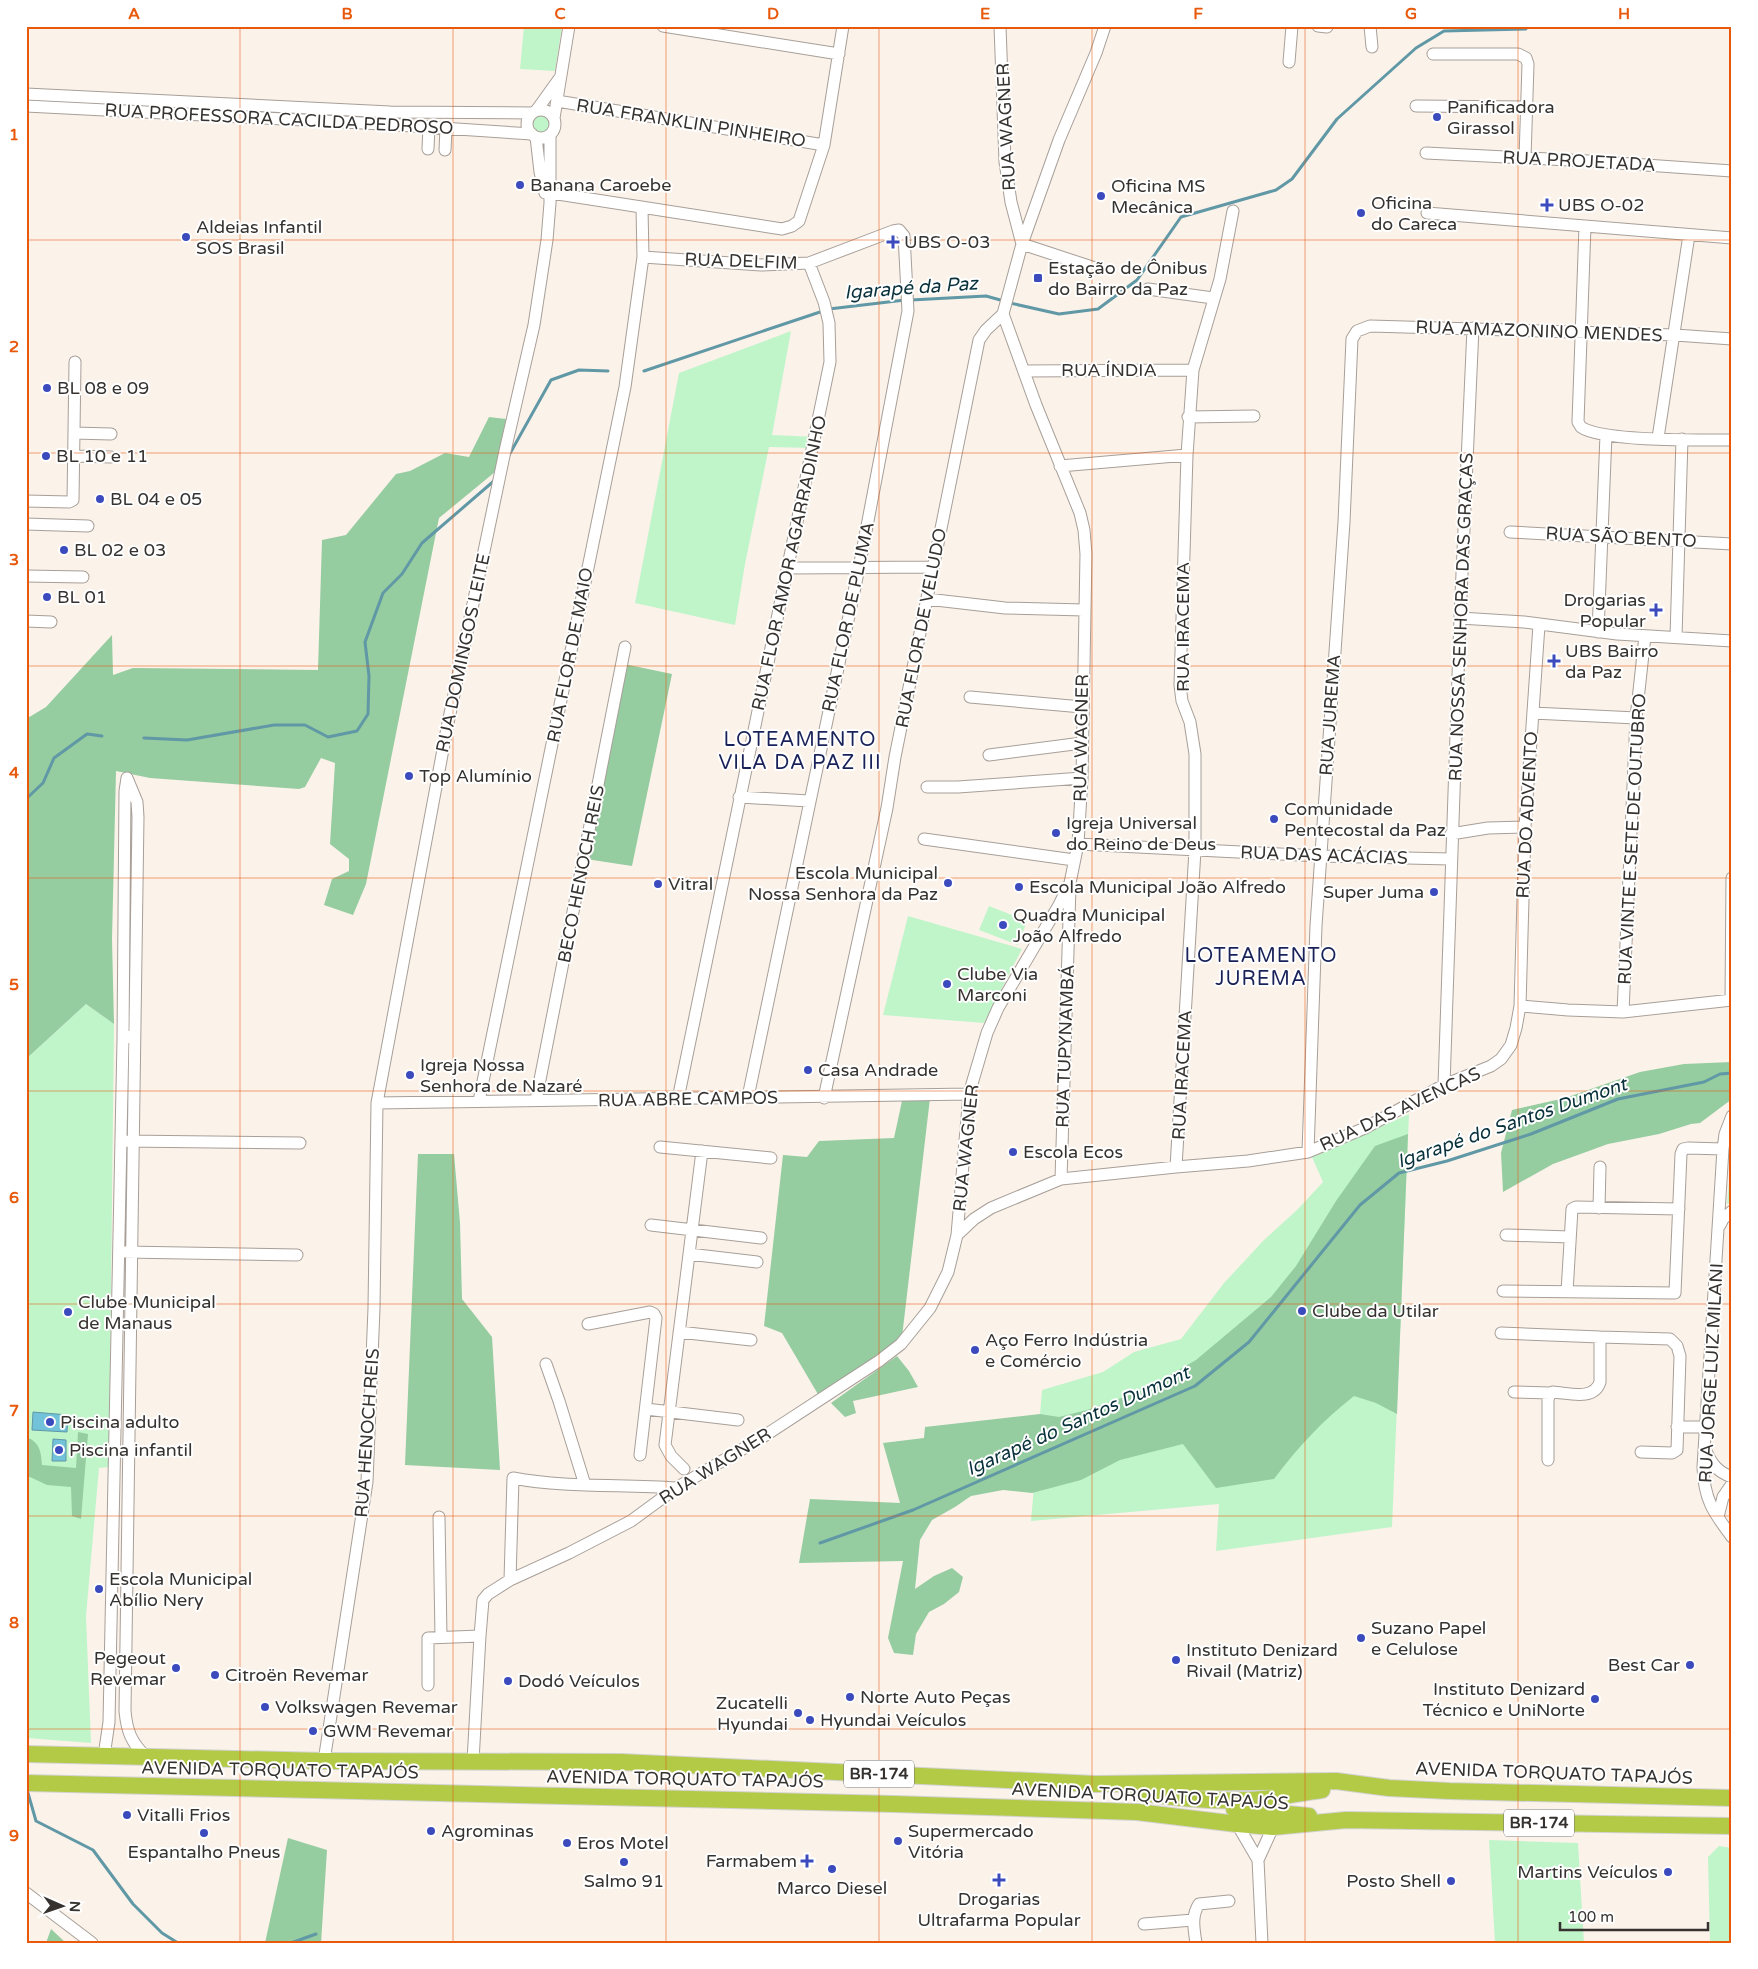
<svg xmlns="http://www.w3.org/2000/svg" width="1758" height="1969" font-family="'Varela Round',sans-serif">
<rect width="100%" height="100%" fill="#fbf2ea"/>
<path fill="#c0f5ca" d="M524,26H562L555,71L520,69Z
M533 124a8 8 0 1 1 16 0a8 8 0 1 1-16 0Z
M791,331L772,435L816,437L813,448L769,447L745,564L735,625L635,603L679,373Z
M989,906L1027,921L1018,945L979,930Z
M908,916L1022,949L984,1023L883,1015Z
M86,1004L114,1024L109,1467L99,1468L86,1616L91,1743L27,1738L26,1734V1059Z
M1409,1114L1392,1527L1216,1551L1219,1504L1031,1521L1042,1390L1103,1372L1134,1352L1181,1339L1224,1283L1263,1241L1298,1209L1323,1182L1312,1157Z
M1732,1149V1202L1727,1204Z
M1489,1840L1578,1843L1584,1943H1495Z
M1719,1846L1732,1848V1943H1710L1708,1857Z"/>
<path fill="#95cca0" d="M489,417L506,419L495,472L439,518L366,884L353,915L324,905L332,879L349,871V859L330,844L335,763L321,758L305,787L299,789L150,778L116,771L112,939L114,1024L86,1004L26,1059V719L46,707L112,635L113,675L133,668L318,670L322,540L346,535L396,474L410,471L445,453L469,457Z
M624,664L672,674L632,866L586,859Z
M1732,1062V1099L1700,1123L1691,1124L1659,1134L1608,1144L1553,1164L1503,1192L1501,1153L1512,1110L1565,1098L1640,1072L1684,1064Z
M930,1098L902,1337L885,1356L819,1396L782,1333L764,1326L783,1155L807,1157L819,1141L894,1138L902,1101Z
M1408,1134L1397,1414L1376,1403L1354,1396C1322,1421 1298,1447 1274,1479L1216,1488L1183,1444L1120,1460L1081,1480L1032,1493L1003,1490L971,1496L955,1507L932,1520L920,1540L915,1589L934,1576L952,1568L963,1577L959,1592L944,1604L929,1612L916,1634L913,1655L894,1653L888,1638L903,1561L799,1563L810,1499L900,1503L883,1443L924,1438L925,1427L1040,1414L1059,1417L1087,1410L1144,1390L1196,1360L1271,1297L1296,1266L1336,1201L1375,1146Z
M418,1154H454L460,1223L462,1299L492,1337L500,1470L405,1465Z
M897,1356L909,1371L918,1387L853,1401L856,1413L845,1417L831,1403Z
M78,1432L88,1434L81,1519L72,1516L71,1487L47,1485L30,1477L26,1478V1437C40,1442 41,1452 42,1465L76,1468Z
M288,1838L327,1850L321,1943H265Z
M51,1929L66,1943H46Z"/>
<path fill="#72c3d9" stroke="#6098a6" d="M33,1412L68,1415L67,1432L32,1430Z
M53,1439L66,1440V1461H52Z"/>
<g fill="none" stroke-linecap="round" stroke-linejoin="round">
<path stroke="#6098a6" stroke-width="3" d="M911,300L986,296L1004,301
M1010,303L1059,314L1098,309L1137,280L1181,217L1276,190L1292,179L1337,119L1416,48L1444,31L1526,29
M829,309L905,300
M644,371L823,311
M508,457L551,380L579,370L608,371
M144,738L187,740L274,725H305L328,737L357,731L368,714L369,676L365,642L383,593L402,574L422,543L495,480
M26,799L43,783L54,758L87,734L102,736
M820,1543L913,1510L1195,1386L1249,1342L1360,1205L1399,1173L1447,1161L1531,1134L1618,1099L1704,1082L1720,1074L1732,1073
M28,1793L36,1821L93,1850L133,1904L162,1933L178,1943
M291,1943L316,1934"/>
<defs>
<path id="minor" d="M663,26L839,54
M1000,26L1005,162L1011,202L1022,244
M1318,26L1327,27
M1370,26L1372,47
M1433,54H1518L1526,58L1528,64L1525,158
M1289,62L1292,26
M26,94L390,112L532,113
M557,101L824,145
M26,106L382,124L532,134
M1416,106L1527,107
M527 124a14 14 0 1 1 28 0a14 14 0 1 1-28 0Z
M536,111L559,79
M554,118L569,26
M536,137L540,172L545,193
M428,149L429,126
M445,150L446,128
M1426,153L1588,161L1732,171
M545,192L782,229L792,226L799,221L824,145L843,26
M1427,213L1732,238
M1585,226L1578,422L1581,427C1602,442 1702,440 1732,440
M1022,244L1098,269
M643,257L761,265L809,263L893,231L899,230L904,236L908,311L859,568L748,1097
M1148,289L1213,298
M1024,371L1193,370
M1188,417L1254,416
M74,433L111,434
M1658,438L1689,235
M74,456L111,457
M1060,466L1187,455
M26,501L69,502L73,500L75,362
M26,524L88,526
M1510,532L1732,544
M788,568L933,567
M26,576L83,577
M927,599L1005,608L1084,610
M1460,618L1524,622L1617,634L1732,641
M26,621L51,622
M1598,632L1606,435
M1676,637L1682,439
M970,697L1082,707
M1533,713L1636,718
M989,755L1082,743
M127,778L137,802L138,817L125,1711C127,1732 131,1742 147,1758
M927,787H958L1082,778
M739,797L809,801
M1451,834L1488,828L1525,827
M924,839L1074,860
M1078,844L1320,856L1450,859
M1731,1000L1732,878
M1520,1006L1568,1010L1623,1012L1732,1000
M1623,1012L1636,718L1645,636
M123,1040L125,791L127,778
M1444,1085L1460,618L1473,328
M824,1098L887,808L895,757L979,340L986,330L1003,314
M678,1099L830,362L829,323L824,302L809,263
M536,1100L625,647
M479,1101L625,387L643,257L642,208
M377,1103L969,1094
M1732,1116L1725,1134L1723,1149L1703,1467C1704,1499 1713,1512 1732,1537
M125,1141L300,1143
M660,1147L771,1158
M1308,1152L1316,926L1344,522L1352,339L1357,331L1370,326L1675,335L1732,339
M1176,1167L1195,850V754L1190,722L1182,701L1180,685L1187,455L1193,370L1220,279L1233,211
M1061,1179L1070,886
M1599,1208L1600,1167
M651,1225L761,1238
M1720,1225L1723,1219L1732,1211
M957,1235L974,1219L991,1208L1061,1179L1176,1167L1248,1161L1308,1152L1365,1128L1444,1085L1491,1066L1501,1059L1511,1045L1516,1028L1520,1006L1525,827L1539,625
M1506,1235L1570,1237
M125,1252L297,1255
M689,1254L757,1262
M1503,1291L1675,1293L1681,1154L1683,1149L1688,1148L1723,1149
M1567,1292L1572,1209L1576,1207L1679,1209
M588,1324L650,1312L654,1314L656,1318L640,1455
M679,1332L751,1340
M1501,1333L1600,1337V1382C1594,1401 1569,1393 1553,1392L1550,1393L1548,1400V1460
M1600,1337L1670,1339L1677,1346L1680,1356L1677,1450L1672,1453L1641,1452
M546,1364L559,1401L585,1485
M1514,1392L1550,1393
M646,1409L738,1420
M1677,1427H1705
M1705,1449C1711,1463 1717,1472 1732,1477
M684,1469L671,1456L665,1445L702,1151
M439,1517L441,1637
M1718,1517L1723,1497L1732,1484
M510,1580L513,1478C566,1488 622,1484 676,1488
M428,1685V1638L480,1636
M104,1756L109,1722L123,1040L127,1036L134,1039
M324,1761L367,1482L374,1308L377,1103L447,728L505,451L534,325L547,240L550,203V135
M473,1761L480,1636L483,1600L488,1594L510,1580L569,1553L631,1521L676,1488L758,1440L879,1361L901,1344L930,1308L948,1272L957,1235L969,1094L987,1033L998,1008L1059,905L1070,883L1078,844L1082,778L1086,554L1084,530L1080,513L1036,405L1003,314L1022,244L1059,140L1096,53L1105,26
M1237,1824L1258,1860L1262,1943
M1258,1860L1273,1827
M26,1893L92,1943
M1144,1924L1193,1920
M1196,1943C1194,1929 1191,1916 1199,1904L1229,1901"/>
<path id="highway" d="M26,1754L324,1761L621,1762L1095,1784L1336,1781L1389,1788L1449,1791L1732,1798
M26,1783L894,1804L1137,1812L1237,1824L1273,1827L1346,1820L1732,1826
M1138,1792C1174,1798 1212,1802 1249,1800C1273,1799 1298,1793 1322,1790
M1234,1809L1309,1816"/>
</defs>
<use href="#minor" stroke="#a79f98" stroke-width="13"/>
<use href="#highway" stroke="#d3d2d1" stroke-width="18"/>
<use href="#minor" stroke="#fff" stroke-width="11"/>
<use href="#highway" stroke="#b2ca45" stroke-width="16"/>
</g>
<path fill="none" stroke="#e8590c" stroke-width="1" stroke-opacity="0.55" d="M240,26V1943M453,26V1943M666,26V1943M879,26V1943M1092,26V1943M1305,26V1943M1518,26V1943M26,240H1732M26,453H1732M26,666H1732M26,878H1732M26,1091H1732M26,1304H1732M26,1516H1732M26,1729H1732"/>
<g fill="#3b4abd" stroke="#fff" stroke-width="2">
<circle cx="1437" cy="117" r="5"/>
<circle cx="520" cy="185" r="5"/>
<circle cx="1101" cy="196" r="5"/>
<path d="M1544.5 197.5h5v5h5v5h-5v5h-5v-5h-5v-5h5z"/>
<circle cx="1361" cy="213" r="5"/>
<circle cx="186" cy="237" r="5"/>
<path d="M890.5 234.5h5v5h5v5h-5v5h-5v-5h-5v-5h5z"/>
<rect x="1033" y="273" width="10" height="10" rx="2.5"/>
<circle cx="47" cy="388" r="5"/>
<circle cx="46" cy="456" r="5"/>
<circle cx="100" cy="499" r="5"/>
<circle cx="64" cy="550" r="5"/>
<circle cx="47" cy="597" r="5"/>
<path d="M1653.5 602.5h5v5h5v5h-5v5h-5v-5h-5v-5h5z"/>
<path d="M1551.5 653.5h5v5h5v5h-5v5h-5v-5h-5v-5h5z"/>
<circle cx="409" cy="776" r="5"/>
<circle cx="1274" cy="819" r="5"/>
<circle cx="1056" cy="833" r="5"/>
<circle cx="948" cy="883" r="5"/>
<circle cx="658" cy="884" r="5"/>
<circle cx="1019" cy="887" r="5"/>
<circle cx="1434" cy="892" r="5"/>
<circle cx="1003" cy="925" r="5"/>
<circle cx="947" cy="984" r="5"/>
<circle cx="808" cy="1070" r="5"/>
<circle cx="410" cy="1075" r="5"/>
<circle cx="1013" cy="1152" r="5"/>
<circle cx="1302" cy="1311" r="5"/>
<circle cx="68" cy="1312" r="5"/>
<circle cx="975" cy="1350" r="5"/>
<circle cx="50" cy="1422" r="5"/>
<circle cx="59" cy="1450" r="5"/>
<circle cx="99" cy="1589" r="5"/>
<circle cx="1361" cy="1638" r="5"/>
<circle cx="1176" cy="1660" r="5"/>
<circle cx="1690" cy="1665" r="5"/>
<circle cx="176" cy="1668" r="5"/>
<circle cx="215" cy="1675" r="5"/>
<circle cx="508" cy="1681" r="5"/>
<circle cx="850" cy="1697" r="5"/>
<circle cx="1595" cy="1699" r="5"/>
<circle cx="265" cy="1707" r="5"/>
<circle cx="798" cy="1713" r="5"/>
<circle cx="810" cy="1720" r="5"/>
<circle cx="313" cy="1731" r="5"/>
<circle cx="127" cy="1815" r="5"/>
<circle cx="431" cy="1831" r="5"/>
<circle cx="204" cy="1833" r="5"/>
<circle cx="898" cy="1841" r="5"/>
<circle cx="567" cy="1843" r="5"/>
<path d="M804.5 1853.5h5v5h5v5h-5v5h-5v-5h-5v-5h5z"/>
<circle cx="624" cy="1862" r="5"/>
<circle cx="832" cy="1869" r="5"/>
<circle cx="1668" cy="1872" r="5"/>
<path d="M996.5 1872.5h5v5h5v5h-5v5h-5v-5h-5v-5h5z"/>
<circle cx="1451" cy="1881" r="5"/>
</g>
<g text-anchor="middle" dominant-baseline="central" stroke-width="4" stroke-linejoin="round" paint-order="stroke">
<g fill="#fff" stroke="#72706d" stroke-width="1">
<rect x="844" y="1760.5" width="70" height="27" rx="4"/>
<rect x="1504" y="1809.5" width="70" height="27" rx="4"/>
</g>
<g font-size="16" font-weight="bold" fill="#35322f">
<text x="879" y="1774">BR-174</text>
<text x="1539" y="1823">BR-174</text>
</g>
<g font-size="18" fill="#35322f" stroke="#fff" text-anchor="start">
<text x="1447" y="107">Panificadora<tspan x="1447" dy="21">Girassol</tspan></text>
<text x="530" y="185">Banana Caroebe</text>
<text x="1111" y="186">Oficina MS<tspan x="1111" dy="21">Mecânica</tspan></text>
<text x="1371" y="203">Oficina<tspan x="1371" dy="21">do Careca</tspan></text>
<text x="1558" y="205">UBS O-02</text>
<text x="196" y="227">Aldeias Infantil<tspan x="196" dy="21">SOS Brasil</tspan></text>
<text x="904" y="242">UBS O-03</text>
<text x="1048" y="268">Estação de Ônibus<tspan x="1048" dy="21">do Bairro da Paz</tspan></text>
<text x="57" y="388">BL 08 e 09</text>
<text x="56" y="456">BL 10 e 11</text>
<text x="110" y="499">BL 04 e 05</text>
<text x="74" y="550">BL 02 e 03</text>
<text x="57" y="597">BL 01</text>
<text x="1646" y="600" text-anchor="end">Drogarias<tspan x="1646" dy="21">Popular</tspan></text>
<text x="1565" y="651">UBS Bairro<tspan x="1565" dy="21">da Paz</tspan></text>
<text x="419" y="776">Top Alumínio</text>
<text x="1284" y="809">Comunidade<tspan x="1284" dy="21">Pentecostal da Paz</tspan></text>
<text x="1066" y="823">Igreja Universal<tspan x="1066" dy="21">do Reino de Deus</tspan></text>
<text x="938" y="873" text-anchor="end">Escola Municipal<tspan x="938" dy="21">Nossa Senhora da Paz</tspan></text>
<text x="668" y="884">Vitral</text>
<text x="1029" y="887">Escola Municipal João Alfredo</text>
<text x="1424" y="892" text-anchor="end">Super Juma</text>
<text x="1013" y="915">Quadra Municipal<tspan x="1013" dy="21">João Alfredo</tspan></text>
<text x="957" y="974">Clube Via<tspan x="957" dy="21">Marconi</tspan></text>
<text x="420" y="1065">Igreja Nossa<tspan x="420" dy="21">Senhora de Nazaré</tspan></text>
<text x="818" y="1070">Casa Andrade</text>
<text x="1023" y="1152">Escola Ecos</text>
<text x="78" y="1302">Clube Municipal<tspan x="78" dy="21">de Manaus</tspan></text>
<text x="1312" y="1311">Clube da Utilar</text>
<text x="985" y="1340">Aço Ferro Indústria<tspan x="985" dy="21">e Comércio</tspan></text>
<text x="60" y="1422">Piscina adulto</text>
<text x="69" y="1450">Piscina infantil</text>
<text x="109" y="1579">Escola Municipal<tspan x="109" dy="21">Abílio Nery</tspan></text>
<text x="1371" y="1628">Suzano Papel<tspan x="1371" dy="21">e Celulose</tspan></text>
<text x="1186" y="1650">Instituto Denizard<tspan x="1186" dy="21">Rivail (Matriz)</tspan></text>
<text x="166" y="1658" text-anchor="end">Pegeout<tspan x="166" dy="21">Revemar</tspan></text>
<text x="1680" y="1665" text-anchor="end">Best Car</text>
<text x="225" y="1675">Citroën Revemar</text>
<text x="518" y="1681">Dodó Veículos</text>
<text x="1585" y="1689" text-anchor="end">Instituto Denizard<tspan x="1585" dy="21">Técnico e UniNorte</tspan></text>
<text x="860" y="1697">Norte Auto Peças</text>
<text x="788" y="1703" text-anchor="end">Zucatelli<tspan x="788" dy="21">Hyundai</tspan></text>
<text x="275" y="1707">Volkswagen Revemar</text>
<text x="820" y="1720">Hyundai Veículos</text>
<text x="323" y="1731">GWM Revemar</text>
<text x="137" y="1815">Vitalli Frios</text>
<text x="441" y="1831">Agrominas</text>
<text x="908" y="1831">Supermercado<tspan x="908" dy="21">Vitória</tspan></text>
<text x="577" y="1843">Eros Motel</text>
<text x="204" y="1852" text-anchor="middle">Espantalho Pneus</text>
<text x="797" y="1861" text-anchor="end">Farmabem</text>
<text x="1658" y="1872" text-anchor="end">Martins Veículos</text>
<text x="624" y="1881" text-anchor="middle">Salmo 91</text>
<text x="1441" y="1881" text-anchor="end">Posto Shell</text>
<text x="832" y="1888" text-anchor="middle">Marco Diesel</text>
<text x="999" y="1899" text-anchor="middle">Drogarias<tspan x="999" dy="21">Ultrafarma Popular</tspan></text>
</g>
<g font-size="18" fill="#35322f" stroke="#fff">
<text transform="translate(279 119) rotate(3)">RUA PROFESSORA CACILDA PEDROSO</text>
<text transform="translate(691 123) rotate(9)">RUA FRANKLIN PINHEIRO</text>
<text transform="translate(1006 127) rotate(-93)">RUA WAGNER</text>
<text transform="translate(1579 161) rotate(3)">RUA PROJETADA</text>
<text transform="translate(741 261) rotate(2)">RUA DELFIM</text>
<text transform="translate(1539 331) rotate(2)">RUA AMAZONINO MENDES</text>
<text x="1109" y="370">RUA ÍNDIA</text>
<text transform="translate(1621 537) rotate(3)">RUA SÃO BENTO</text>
<text transform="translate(789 563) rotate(-78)">RUA FLOR AMOR AGARRADINHO</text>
<text transform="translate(848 617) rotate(-78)">RUA FLOR DE PLUMA</text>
<text transform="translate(1461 617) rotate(-88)">RUA NOSSA SENHORA DAS GRAÇAS</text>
<text transform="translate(1183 627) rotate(-90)">RUA IRACEMA</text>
<text transform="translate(921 628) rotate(-79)">RUA FLOR DE VELUDO</text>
<text transform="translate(463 653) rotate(-78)">RUA DOMINGOS LEITE</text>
<text transform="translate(570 655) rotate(-79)">RUA FLOR DE MAIO</text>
<text transform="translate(1330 715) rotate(-86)">RUA JUREMA</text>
<text transform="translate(1081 738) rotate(-89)">RUA WAGNER</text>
<text transform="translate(1527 815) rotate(-87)">RUA DO ADVENTO</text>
<text transform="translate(1632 839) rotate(-87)">RUA VINTE E SETE DE OUTUBRO</text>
<text transform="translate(1324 855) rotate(2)">RUA DAS ACÁCIAS</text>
<text transform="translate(581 874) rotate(-79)">BECO HENOCH REIS</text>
<text transform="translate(1065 1046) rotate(-88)">RUA TUPYNAMBÁ</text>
<text transform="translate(1182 1075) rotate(-87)">RUA IRACEMA</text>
<text transform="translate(688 1099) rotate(-1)">RUA ABRE CAMPOS</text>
<text transform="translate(1400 1109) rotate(-25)">RUA DAS AVENCAS</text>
<text transform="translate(966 1148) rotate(-84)">RUA WAGNER</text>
<text transform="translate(1711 1373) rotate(-87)">RUA JORGE LUIZ MILANI</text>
<text transform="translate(367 1433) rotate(-86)">RUA HENOCH REIS</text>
<text transform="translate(715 1466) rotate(-32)">RUA WAGNER</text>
<text transform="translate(280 1770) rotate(1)">AVENIDA TORQUATO TAPAJÓS</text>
<text transform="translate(1554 1773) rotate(2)">AVENIDA TORQUATO TAPAJÓS</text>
<text transform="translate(685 1779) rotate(1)">AVENIDA TORQUATO TAPAJÓS</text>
<text transform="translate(1150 1796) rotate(3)">AVENIDA TORQUATO TAPAJÓS</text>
</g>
<g font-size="19" font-style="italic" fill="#09313b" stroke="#fff">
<text transform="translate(911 288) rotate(-4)">Igarapé da Paz</text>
<text transform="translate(1512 1123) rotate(-19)">Igarapé do Santos Dumont</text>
<text transform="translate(1078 1421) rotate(-24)">Igarapé do Santos Dumont</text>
</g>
<g font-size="20" letter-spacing="1" fill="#192159" stroke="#fff">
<text x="800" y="740">LOTEAMENTO<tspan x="800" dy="23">VILA DA PAZ III</tspan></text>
<text x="1261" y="956">LOTEAMENTO<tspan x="1261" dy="23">JUREMA</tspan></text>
</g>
</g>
<rect width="1758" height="1969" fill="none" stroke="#ffffff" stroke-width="55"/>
<g transform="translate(62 1906) rotate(92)" stroke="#ffffff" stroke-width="4" paint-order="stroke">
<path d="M0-4L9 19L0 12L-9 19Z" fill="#35322f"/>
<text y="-8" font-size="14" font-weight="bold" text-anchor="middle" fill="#35322f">N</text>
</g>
<path d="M1560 1922v8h148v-8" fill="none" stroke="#35322f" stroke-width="2.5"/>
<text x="1568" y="1922" font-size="15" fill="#35322f" stroke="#ffffff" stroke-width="4" paint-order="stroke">100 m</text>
<rect x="28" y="28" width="1702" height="1914" fill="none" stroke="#e8590c" stroke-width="2"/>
<g font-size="16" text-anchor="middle" font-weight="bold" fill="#e8590c">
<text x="134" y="19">A</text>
<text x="347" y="19">B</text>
<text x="560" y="19">C</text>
<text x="773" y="19">D</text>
<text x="985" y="19">E</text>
<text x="1198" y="19">F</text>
<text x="1411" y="19">G</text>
<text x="1624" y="19">H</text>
<text x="14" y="140">1</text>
<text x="14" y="352">2</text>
<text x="14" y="565">3</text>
<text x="14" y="778">4</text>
<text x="14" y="990">5</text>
<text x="14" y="1203">6</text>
<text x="14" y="1416">7</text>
<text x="14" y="1628">8</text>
<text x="14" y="1841">9</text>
</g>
</svg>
